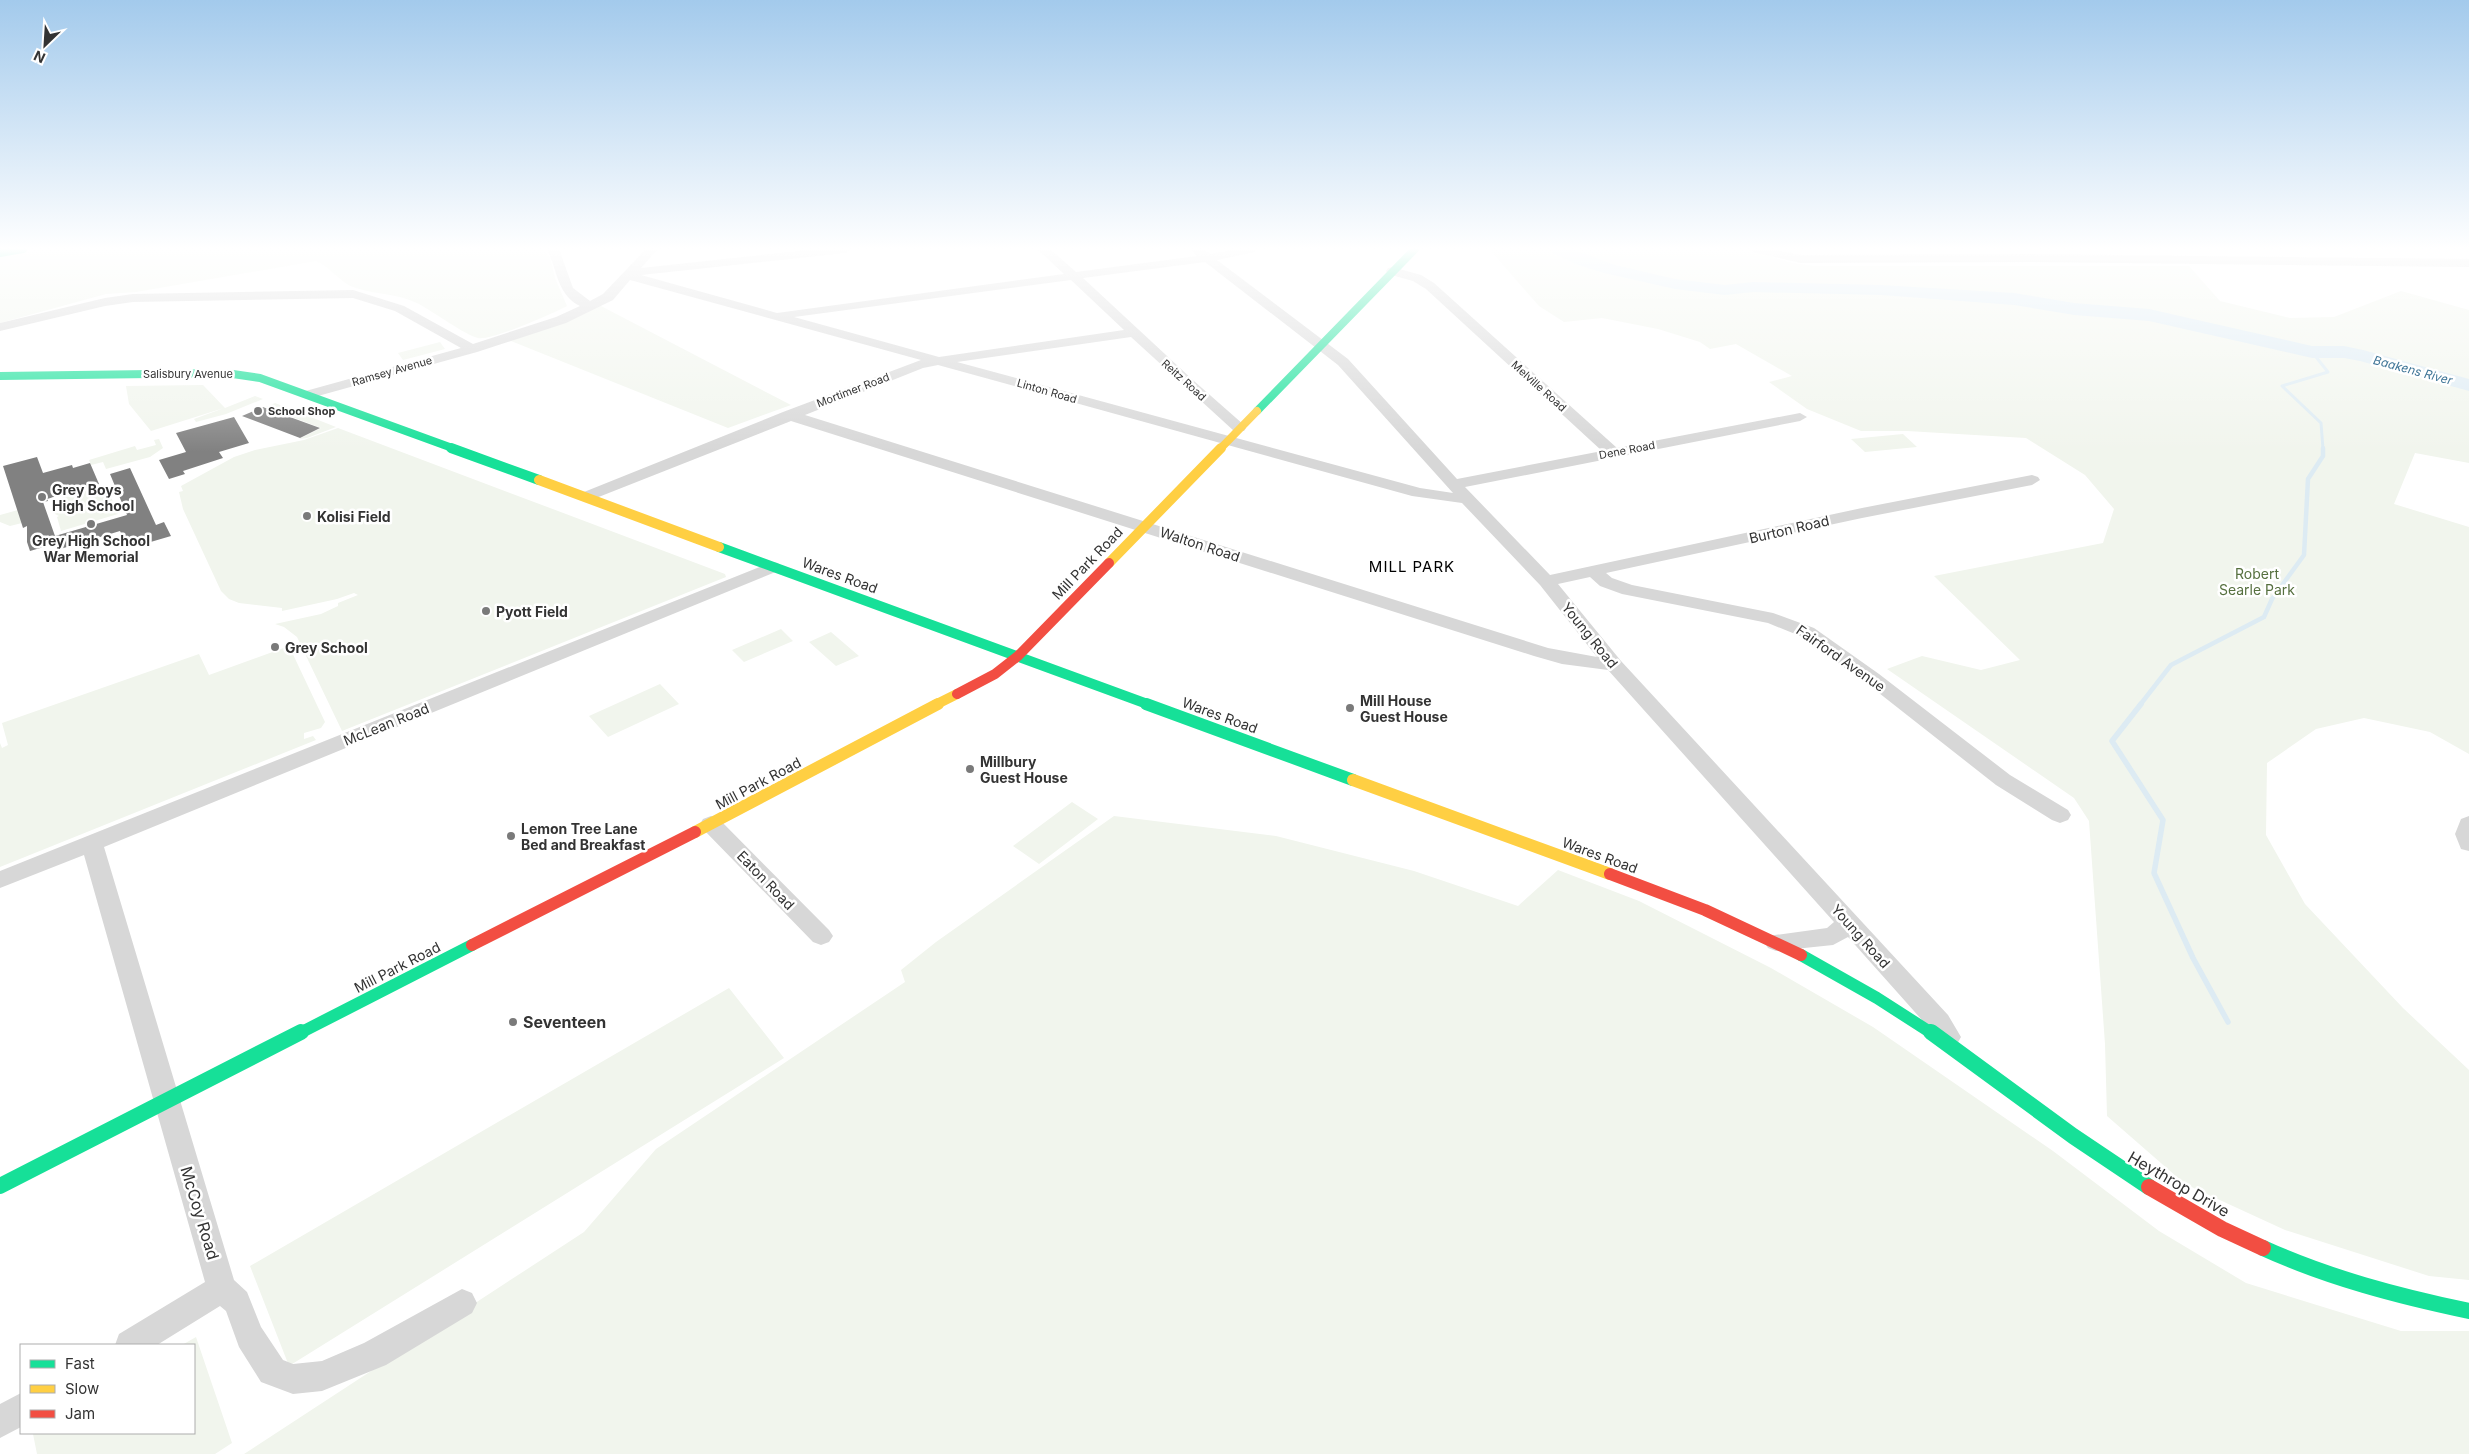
<svg xmlns="http://www.w3.org/2000/svg" width="2469" height="1454" font-family="Inter,sans-serif">
<rect width="100%" height="100%" fill="#fff"/>
<path fill="#f1f5ed" d="M41,249H541L550,257L555,278L567,306C554,313 491,341 478,338C467,336 432,311 419,304C397,293 378,295 356,288C341,284 331,267 316,261L136,292L106,294L0,323V257Z
M1489,249H1746L1792,263L1814,266H2189L2220,301L2290,318L2334,317L2401,291L2469,310V463L2415,453L2394,504L2469,527V754L2430,732L2364,718L2316,729L2267,763L2266,835L2305,904L2403,1008L2469,1070V1280L2429,1276L2285,1230L2185,1184L2107,1116L2105,1044L2089,821L2074,798L1887,669L1922,656L1981,670L2020,660L1934,576L2103,543L2114,509L2085,475L2026,438L1907,431H1861L1807,409L1769,382L1792,376L1736,344L1710,349L1700,342L1658,329L1602,318L1564,322L1539,306Z
M599,305L791,405L728,428L511,341Z
M440,342L445,349L403,360L398,353Z
M203,385L225,408L255,396L263,399L226,414L196,422L194,419L224,408L151,431L129,404L126,386Z
M275,403L336,427L307,438L299,439L321,428L266,407Z
M338,428L725,574L726,577L342,731L297,637L284,627L275,624L321,614L338,606V603L358,595L354,593L337,599L282,611V608L239,603L229,599L221,591L183,509L179,492L183,491L181,486L234,457L255,450L304,440Z
M1903,434L1917,447L1865,452L1851,439Z
M159,439L163,448L150,457L106,469L103,462L91,465L89,460L135,446L137,450L156,445L154,440Z
M106,485L118,514L61,531L57,517L59,516L55,514L51,501Z
M18,510L22,523L10,526L0,522V515Z
M781,629L793,641L744,662L732,650Z
M831,632L859,656L836,666L809,642Z
M289,646L325,722L321,728L304,733V739L313,736L316,740L0,867V743L2,748L8,745L2,723L199,654L209,675Z
M660,684L679,704L608,737L589,716Z
M1072,802L1098,819L1039,864L1013,846Z
M1114,816L1276,836L1414,871L1518,906L1558,870L1639,901L1771,968L1873,1027L2053,1151L2159,1231L2246,1283L2401,1331H2469V1454H244L584,1232L656,1149L905,982L901,970L936,942Z
M729,988L784,1058L289,1366L250,1266Z
M196,1337L232,1443L215,1454H37L33,1434L35,1433H194V1345H182Z"/>
<g fill="none" stroke-linecap="round" stroke-linejoin="round">
<path stroke="#ddebf3" stroke-width="3" d="M2312,352L2328,372L2282,386L2321,423L2323,449"/>
<path stroke="#ddebf3" stroke-width="4.5" d="M2140,705L2171,665L2264,617L2272,599L2304,555L2308,479L2323,456V448"/>
<path stroke="#ddebf3" stroke-width="5.5" d="M2141,704L2112,741L2163,820L2154,873L2193,958L2228,1022"/>
<path fill="#ddebf3" fill-rule="evenodd" d="M1550,249H1572L1615,265L1675,279L1725,285L1753,282L1881,285L2014,293L2074,303L2149,309L2312,346H2344L2363,350L2469,379V391L2360,361L2344,358H2312L2149,321L2074,315L2014,305L1881,295L1753,292L1725,295L1675,289L1604,273L1578,265L1553,253Z"/>
</g>
<path fill="#818181" d="M263,407L268,409L320,428L300,438L242,416Z
M234,417L249,443L219,452L223,458L183,471L185,474L169,479L159,460L186,452L176,433Z
M37,457L43,473L72,465L73,468L90,463L99,484L47,499L48,501L43,502L55,536L127,515L110,474L130,468L156,525L164,522L171,536L137,546L136,544H126L120,531L57,550L54,544L30,551L27,542V526L23,528L3,466Z"/>
<g fill="none" stroke-linecap="round" stroke-linejoin="round">
<path fill="#d7d7d7" fill-rule="evenodd" d="M547,249H559L573,288L590,301L603,294L646,249H658L641,268L816,249H851L845,253L641,275L777,313L1064,274L1037,249H1050L1076,272L1197,256L1190,249H1203L1210,254L1236,249H1257L1255,252L1217,260L1348,359L1457,479L1602,451L1426,289L1413,281L1388,274L1386,271L1388,268L1392,267L1421,275L1434,283L1617,448L1800,413L1807,417L1800,421L1465,487L1550,575L1862,508L2032,475L2038,477L2040,480L2032,485L1862,518L1606,573L1612,578L1632,585L1773,613L1814,628L1879,674L2010,775L2068,810L2071,815L2068,820L2060,823L2052,820L1996,785L1865,682L1800,636L1768,623L1622,594L1600,586L1590,577L1558,584L1621,661L1948,1015L1961,1037L1957,1044L1948,1047L1939,1044L1930,1029L1848,937L1833,945L1776,951L1768,948L1764,942L1768,936L1827,928L1834,922L1608,670L1562,664L1534,656L791,421L591,500H579L577,497L579,494L783,412L921,360L630,280L613,300L566,323L477,352L307,399L300,395L302,392L461,348L395,311L353,298L133,302L105,306L0,331V323L105,298L133,294L353,290L404,306L473,344L556,317L580,306C557,295 557,269 547,249ZM1205,262L1338,365L1453,493L1420,488L957,362L1131,337L1234,431H1244L1246,428L1244,425L1194,381L1083,278ZM1071,280L1124,330L939,357L794,317ZM938,365L1412,496L1462,503L1540,585L1597,657L1548,648L805,415L923,368Z
M1751,249H1771L1801,255L2028,254L2469,259V267L2028,262L1801,263L1753,252Z
M772,562L778,563L781,567L778,571L104,847L234,1280L247,1292L261,1327L283,1360L293,1364L322,1361L364,1343L462,1289L472,1293L477,1303L472,1313L386,1365L322,1391L293,1394L261,1382L239,1347L226,1311L220,1306L157,1345H115L119,1334L205,1282L84,855L0,888V871Z
M711,816L719,819L829,930L833,936L829,942L821,945L813,942L703,829L700,824L703,819Z
M2469,816V851L2461,849L2455,834L2461,819Z
M21,1393V1427L0,1438V1404Z"/>
<path stroke="#16e098" stroke-width="8" d="M0,253L23,249
M0,376L226,373L260,378L455,449
M1257,411L1415,249"/>
<path stroke="#16e098" stroke-width="10" d="M451,448L539,480
M719,547L1150,705"/>
<path stroke="#16e098" stroke-width="12" d="M1146,704L1353,780
M1801,955L1877,998L1933,1034
M298,1034L472,945"/>
<path stroke="#16e098" stroke-width="16" d="M1931,1032L2073,1136L2149,1187
M0,1186L301,1032
M2263,1248C2329,1278 2398,1296 2469,1311"/>
<path stroke="#ffcf43" stroke-width="8" d="M1220,449L1257,411"/>
<path stroke="#ffcf43" stroke-width="10" d="M539,480L719,547
M1109,563L1221,448
M935,705L957,694"/>
<path stroke="#ffcf43" stroke-width="12" d="M1353,780L1610,874
M695,832L938,704"/>
<path stroke="#f24e42" stroke-width="10" d="M957,694L995,674L1018,656L1109,563"/>
<path stroke="#f24e42" stroke-width="12" d="M1610,874L1705,910L1801,955
M472,945L695,832"/>
<path stroke="#f24e42" stroke-width="16" d="M2149,1187L2222,1229L2263,1248"/>
</g>
<linearGradient id="sky" x2="0" y2="1"><stop stop-color="#a3caec"/><stop offset="0.55" stop-color="#fff"/><stop offset="1" stop-color="#fff" stop-opacity="0"/></linearGradient>
<rect width="2469" height="452" fill="url(#sky)"/>
<g fill="#7a7a7a" stroke="#fff" stroke-width="2">
<circle cx="258" cy="411" r="5"/>
<circle cx="42" cy="497" r="5"/>
<circle cx="307" cy="516" r="5"/>
<circle cx="91" cy="524" r="5"/>
<circle cx="486" cy="611" r="5"/>
<circle cx="275" cy="647" r="5"/>
<circle cx="1350" cy="708" r="5"/>
<circle cx="970" cy="769" r="5"/>
<circle cx="511" cy="836" r="5"/>
<circle cx="513" cy="1022" r="5"/>
</g>
<g text-anchor="middle" dominant-baseline="central" stroke-width="5" stroke-linejoin="round" paint-order="stroke">
<g font-size="11" fill="#333" stroke="#fff">
<text transform="translate(392 371) rotate(-16)">Ramsey Avenue</text>
<text x="188" y="374">Salisbury Avenue</text>
<text transform="translate(1184 380) rotate(42)">Reitz Road</text>
<text transform="translate(1539 386) rotate(42)">Melville Road</text>
<text transform="translate(853 390) rotate(-21)">Mortimer Road</text>
<text transform="translate(1047 391) rotate(16)">Linton Road</text>
<text transform="translate(1627 450) rotate(-11)">Dene Road</text>
</g>
<g font-size="11" font-weight="bold" fill="#333" stroke="#fff" text-anchor="start">
<text x="268" y="411">School Shop</text>
</g>
<g font-size="12" font-style="italic" fill="#3f7597" stroke="#fff">
<text transform="translate(2413 370) rotate(15)">Baakens River</text>
</g>
<g font-size="14" font-weight="bold" fill="#333" stroke="#fff" text-anchor="start">
<text x="52" y="489">Grey Boys<tspan x="52" dy="16">High School</tspan></text>
<text x="317" y="516">Kolisi Field</text>
<text x="91" y="540" text-anchor="middle">Grey High School<tspan x="91" dy="16">War Memorial</tspan></text>
<text x="496" y="611">Pyott Field</text>
<text x="285" y="647">Grey School</text>
<text x="1360" y="700">Mill House<tspan x="1360" dy="16">Guest House</tspan></text>
<text x="980" y="761">Millbury<tspan x="980" dy="16">Guest House</tspan></text>
<text x="521" y="828">Lemon Tree Lane<tspan x="521" dy="16">Bed and Breakfast</tspan></text>
</g>
<g font-size="14" fill="#333" stroke="#fff">
<text transform="translate(1789 529) rotate(-13)">Burton Road</text>
<text transform="translate(1200 544) rotate(18)">Walton Road</text>
<text transform="translate(1087 563) rotate(-46)">Mill Park Road</text>
<text transform="translate(840 575) rotate(20)">Wares Road</text>
<text transform="translate(1590 635) rotate(51)">Young Road</text>
<text transform="translate(1841 658) rotate(35)">Fairford Avenue</text>
<text transform="translate(1220 715) rotate(20)">Wares Road</text>
<text transform="translate(386 724) rotate(-22)">McLean Road</text>
<text transform="translate(758 783) rotate(-28)">Mill Park Road</text>
<text transform="translate(1600 855) rotate(20)">Wares Road</text>
<text transform="translate(766 880) rotate(46)">Eaton Road</text>
<text transform="translate(1861 936) rotate(48)">Young Road</text>
<text transform="translate(397 967) rotate(-27)">Mill Park Road</text>
</g>
<g font-size="14" fill="#56703f" stroke="#fff">
<text x="2257" y="573">Robert<tspan x="2257" dy="16">Searle Park</tspan></text>
</g>
<g font-size="15" letter-spacing="1" fill="#000" stroke="#fff">
<text x="1412" y="566">MILL PARK</text>
</g>
<g font-size="16" font-weight="bold" fill="#333" stroke="#fff" text-anchor="start">
<text x="523" y="1022">Seventeen</text>
</g>
<g font-size="16" fill="#333" stroke="#fff">
<text transform="translate(2179 1184) rotate(30)">Heythrop Drive</text>
<text transform="translate(200 1213) rotate(73)">McCoy Road</text>
</g>
</g>
<rect x="20" y="1344" width="175" height="90" fill="#ffffff" stroke="#adadad"/>
<rect x="30" y="1360" width="25" height="8" fill="#16e098" stroke="#adadad"/>
<text x="65" y="1369" font-size="15" fill="#333333">Fast</text>
<rect x="30" y="1385" width="25" height="8" fill="#ffcf43" stroke="#adadad"/>
<text x="65" y="1394" font-size="15" fill="#333333">Slow</text>
<rect x="30" y="1410" width="25" height="8" fill="#f24e42" stroke="#adadad"/>
<text x="65" y="1419" font-size="15" fill="#333333">Jam</text>
<g transform="translate(45 45) rotate(205)" stroke="#ffffff" stroke-width="4" paint-order="stroke">
<path d="M0-4L9 19L0 12L-9 19Z" fill="#333333"/>
<text y="-8" font-size="14" font-weight="bold" text-anchor="middle" fill="#333333">N</text>
</g>
</svg>
